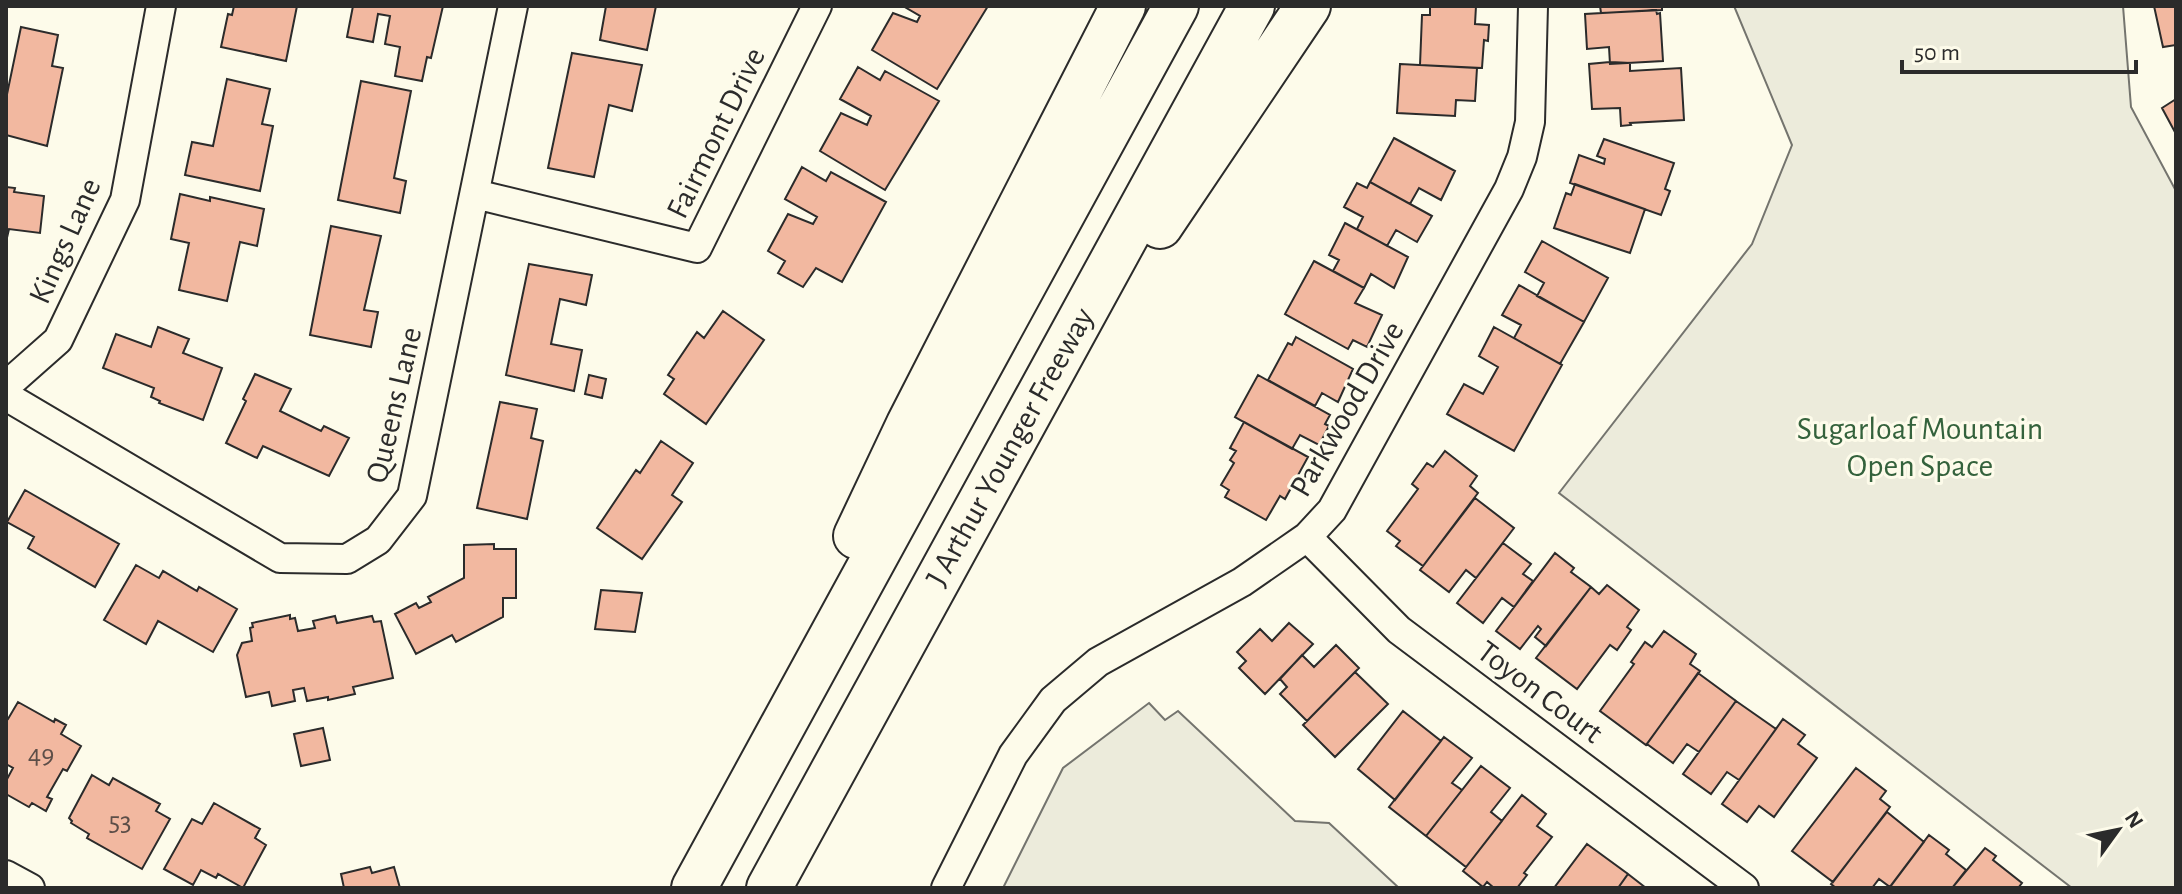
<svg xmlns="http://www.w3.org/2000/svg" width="2182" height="894" font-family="'Alegreya Sans',sans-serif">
<rect width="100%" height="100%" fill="#fdfbea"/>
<path fill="#ecebdb" stroke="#74746e" stroke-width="2" d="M1734,6H2123L2131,107L2176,191V888H2072L1559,493L1752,244L1792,145Z
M1149,703L1165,720L1178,711L1295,821L1329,823L1399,888H1003L1063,768Z"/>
<path fill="#f2b8a0" stroke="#2b2b2b" stroke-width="2" d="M234,6H297L286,61L221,47L228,14L232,15Z
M353,6H443L431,58L427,57L422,81L395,76L400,47L385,44L390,16L378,14L373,42L347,37Z
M606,6H656L647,50L600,40Z
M903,6H988L937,89L872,50L893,13L917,22L920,16Z
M1430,6H1476L1475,24L1489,25L1488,41L1484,40L1482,68L1420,65L1422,15H1430Z
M1600,6H1662V10L1601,13Z
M2154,6H2176V45L2163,47Z
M1656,10L1657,14L1660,13L1663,61L1610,64L1609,47L1587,49L1585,14Z
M21,27L58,35L52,66L63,68L47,146L6,135V99Z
M572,53L642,65L632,111L609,105L594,177L548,168Z
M1610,62L1630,63V71L1681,68L1684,120L1630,123L1631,125L1621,126L1620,108L1592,109L1589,64Z
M1400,64L1477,68L1475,101L1456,100L1455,116L1397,113Z
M858,67L880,80L885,71L939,101L885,190L820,151L841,113L867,125L871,116L840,99Z
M227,79L270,89L262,124L273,126L260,191L185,175L192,142L213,146Z
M361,81L411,91L394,178L406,181L400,213L338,200Z
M2176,99V134L2162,108Z
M1394,138L1455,171L1441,200L1419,188L1410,204L1370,182Z
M1604,139L1674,163L1665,189L1670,191L1661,215L1570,183L1579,155L1604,164L1605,159L1597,156Z
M802,167L826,181L831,172L886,202L842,282L816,268L803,287L778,273L785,261L768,251L788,214L813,224L817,217L785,199Z
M1370,182L1432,216L1417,242L1396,230L1387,246L1357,229L1363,217L1344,207L1357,183L1367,188Z
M1575,184L1645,209L1630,253L1554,228L1566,193L1571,195Z
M6,187L15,188L14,192L44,196L40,233L9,229L6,242Z
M180,194L210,201V197L264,209L257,246L240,242L227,301L179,290L189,243L171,239Z
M1345,223L1408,257L1394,288L1371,274L1364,288L1333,271L1339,260L1329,255Z
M331,226L381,236L364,310L378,312L371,347L310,335Z
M1542,241L1608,278L1584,322L1537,296L1544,283L1525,272Z
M1314,261L1364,288L1355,303L1382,315L1367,347L1353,340L1348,349L1285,314Z
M529,264L592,275L586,305L560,299L551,344L582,350L574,391L506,375Z
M1519,285L1584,322L1560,364L1514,338L1521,325L1502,315Z
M723,311L764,340L706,424L664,394L674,379L668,375L697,332L704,338Z
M158,327L189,339L183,353L222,368L203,420L159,403L160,401L151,397L154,388L103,368L116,334L151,347Z
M1494,327L1562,365L1514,451L1447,414L1464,384L1483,394L1498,367L1479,356Z
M1296,337L1353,369L1338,402L1322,393L1315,406L1268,380L1288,343L1292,345Z
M255,374L291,389L280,411L321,431L324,426L349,438L329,476L263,446L257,458L226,443L246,401L243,399Z
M589,375L606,379L602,398L585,394Z
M1258,375L1330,415L1325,424L1329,426L1319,445L1300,435L1292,449L1235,417Z
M500,402L537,409L531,438L543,441L527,519L477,508Z
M1244,422L1308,457L1285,499L1280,496L1266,520L1225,497L1229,490L1221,485L1234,463L1230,460L1236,451L1230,448Z
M661,441L693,463L672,495L682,502L642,559L597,528L636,470L640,473Z
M1445,451L1477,476L1470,486L1478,493L1423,566L1396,546L1400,541L1387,531L1418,489L1412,484L1427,463L1433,467Z
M25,490L119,544L95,587L28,548L34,537L7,522Z
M1475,498L1514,528L1476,578L1466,570L1449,592L1420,570Z
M1503,543L1531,564L1523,574L1533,581L1514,607L1502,598L1483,623L1457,603Z
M494,544V549H516V598H503V617L456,642L452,635L416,654L395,614L416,603L419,608L431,602L428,597L464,578V545Z
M1555,553L1574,568L1571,572L1591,587L1546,646L1535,637L1541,629L1538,626L1520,649L1496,631Z
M136,565L159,578L163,571L197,591L199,587L237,609L213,652L158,621L146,644L104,620Z
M1607,585L1639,610L1627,627L1631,630L1617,650L1610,645L1577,689L1536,658L1591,587L1599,594Z
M601,590L642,593L635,632L595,629Z
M290,615V619L295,618L298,631L315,628L313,621L335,616L337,623L372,616L374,622L381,621L393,678L353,687L355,694L328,700V697L307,701L304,688L293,690L295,701L272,706L269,692L246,697L237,655L242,643L252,641L250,628L253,627L252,623Z
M1289,623L1313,644L1265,694L1239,668L1246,661L1237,652L1260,629L1272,641Z
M1664,631L1696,654L1690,664L1700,671L1646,745L1600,711L1634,664L1631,662L1645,642L1652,647Z
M1336,645L1359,668L1307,721L1280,694L1287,687L1280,679L1302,655L1314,667Z
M1355,672L1388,704L1335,757L1303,725Z
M1698,673L1736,701L1699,752L1687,744L1673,763L1647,744Z
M1736,701L1776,729L1739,780L1727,772L1711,794L1683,774Z
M18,702L54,722L55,719L66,725L61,734L81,746L67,771L63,769L47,797L52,799L46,811L32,803L29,807L6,794V781L13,768L6,764V718L8,719Z
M1403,711L1441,741L1395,800L1358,769Z
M1783,719L1805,735L1798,744L1817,758L1774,817L1759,806L1747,822L1722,804Z
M323,728L330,760L301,766L294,734Z
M1444,737L1472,758L1452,783L1462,790L1426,836L1389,807Z
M1481,766L1510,788L1491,812L1502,821L1466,867L1426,836Z
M1856,768L1886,791L1880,799L1890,807L1833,882L1792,851Z
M92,775L109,785L113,778L160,804L156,811L170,819L142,869L87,838L89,834L71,823L72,821L69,818Z
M1522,795L1546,814L1537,826L1552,837L1524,873L1527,875L1517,888H1494L1487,882L1483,887L1463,871Z
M214,803L260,829L255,838L266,845L243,888L218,874L216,878L201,870L193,885L164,869L192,819L202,824Z
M1887,812L1924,842L1890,887L1879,879L1872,888H1836L1831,884Z
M1929,835L1949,850L1946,854L1966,870L1952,888H1889Z
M1587,844L1628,874L1618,888H1554Z
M1985,848L1996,856L1993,860L2022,883L2018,888H1952Z
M370,867L372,873L394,867L400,888H344L341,874Z
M1628,874L1646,888H1618Z"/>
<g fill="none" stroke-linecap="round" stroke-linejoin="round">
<defs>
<path id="street" d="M475,194L697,248L817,6
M6,386L58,340L125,200L161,6
M6,396L280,558L347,559L378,540L412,496L513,6
M1307,537L1399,630L1744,888
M6,875L30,888
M946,888L1013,755L1053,700L1098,662L1242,582L1307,537L1332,510L1509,189L1522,157L1530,122L1533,6"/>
<path id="highway" d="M1160,226L1308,6
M856,536L909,424L1123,6
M694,888L1176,6
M769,888L1252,6"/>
</defs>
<use href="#street" stroke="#2b2b2b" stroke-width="32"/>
<use href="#highway" stroke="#2b2b2b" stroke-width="48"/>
<use href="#street" stroke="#fdfbea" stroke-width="28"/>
<use href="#highway" stroke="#fdfbea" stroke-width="44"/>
</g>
<g text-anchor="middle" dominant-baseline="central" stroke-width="6" stroke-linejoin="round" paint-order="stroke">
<g font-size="28" fill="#5d4e48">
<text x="41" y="755">49</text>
<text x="120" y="822">53</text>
</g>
<g font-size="32" fill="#2b2b2b" stroke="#fdfbea">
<text transform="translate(716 133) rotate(-64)">Fairmont Drive</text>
<text transform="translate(65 241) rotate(-66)">Kings Lane</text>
<text transform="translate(394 405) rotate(-77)">Queens Lane</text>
<text transform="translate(1347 409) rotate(-60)">Parkwood Drive</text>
<text transform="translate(1010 447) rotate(-61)">J Arthur Younger Freeway</text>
<text transform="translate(1540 692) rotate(37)">Toyon Court</text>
</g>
<g font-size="32" fill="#34623c" stroke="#fdfbea">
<text x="1920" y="429">Sugarloaf Mountain<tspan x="1920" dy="37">Open Space</tspan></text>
</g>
</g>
<rect width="2182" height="894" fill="none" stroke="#2b2b2b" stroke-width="16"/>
<g transform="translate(2118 830) rotate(57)" stroke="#fdfbea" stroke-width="6" paint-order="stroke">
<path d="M0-6L14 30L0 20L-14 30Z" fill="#2b2b2b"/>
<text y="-12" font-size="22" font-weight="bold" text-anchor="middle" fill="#2b2b2b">N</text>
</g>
<path d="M1902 60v12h234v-12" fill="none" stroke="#2b2b2b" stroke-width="4"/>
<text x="1914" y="60" font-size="24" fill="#2b2b2b" stroke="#fdfbea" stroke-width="6" paint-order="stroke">50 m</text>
</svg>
